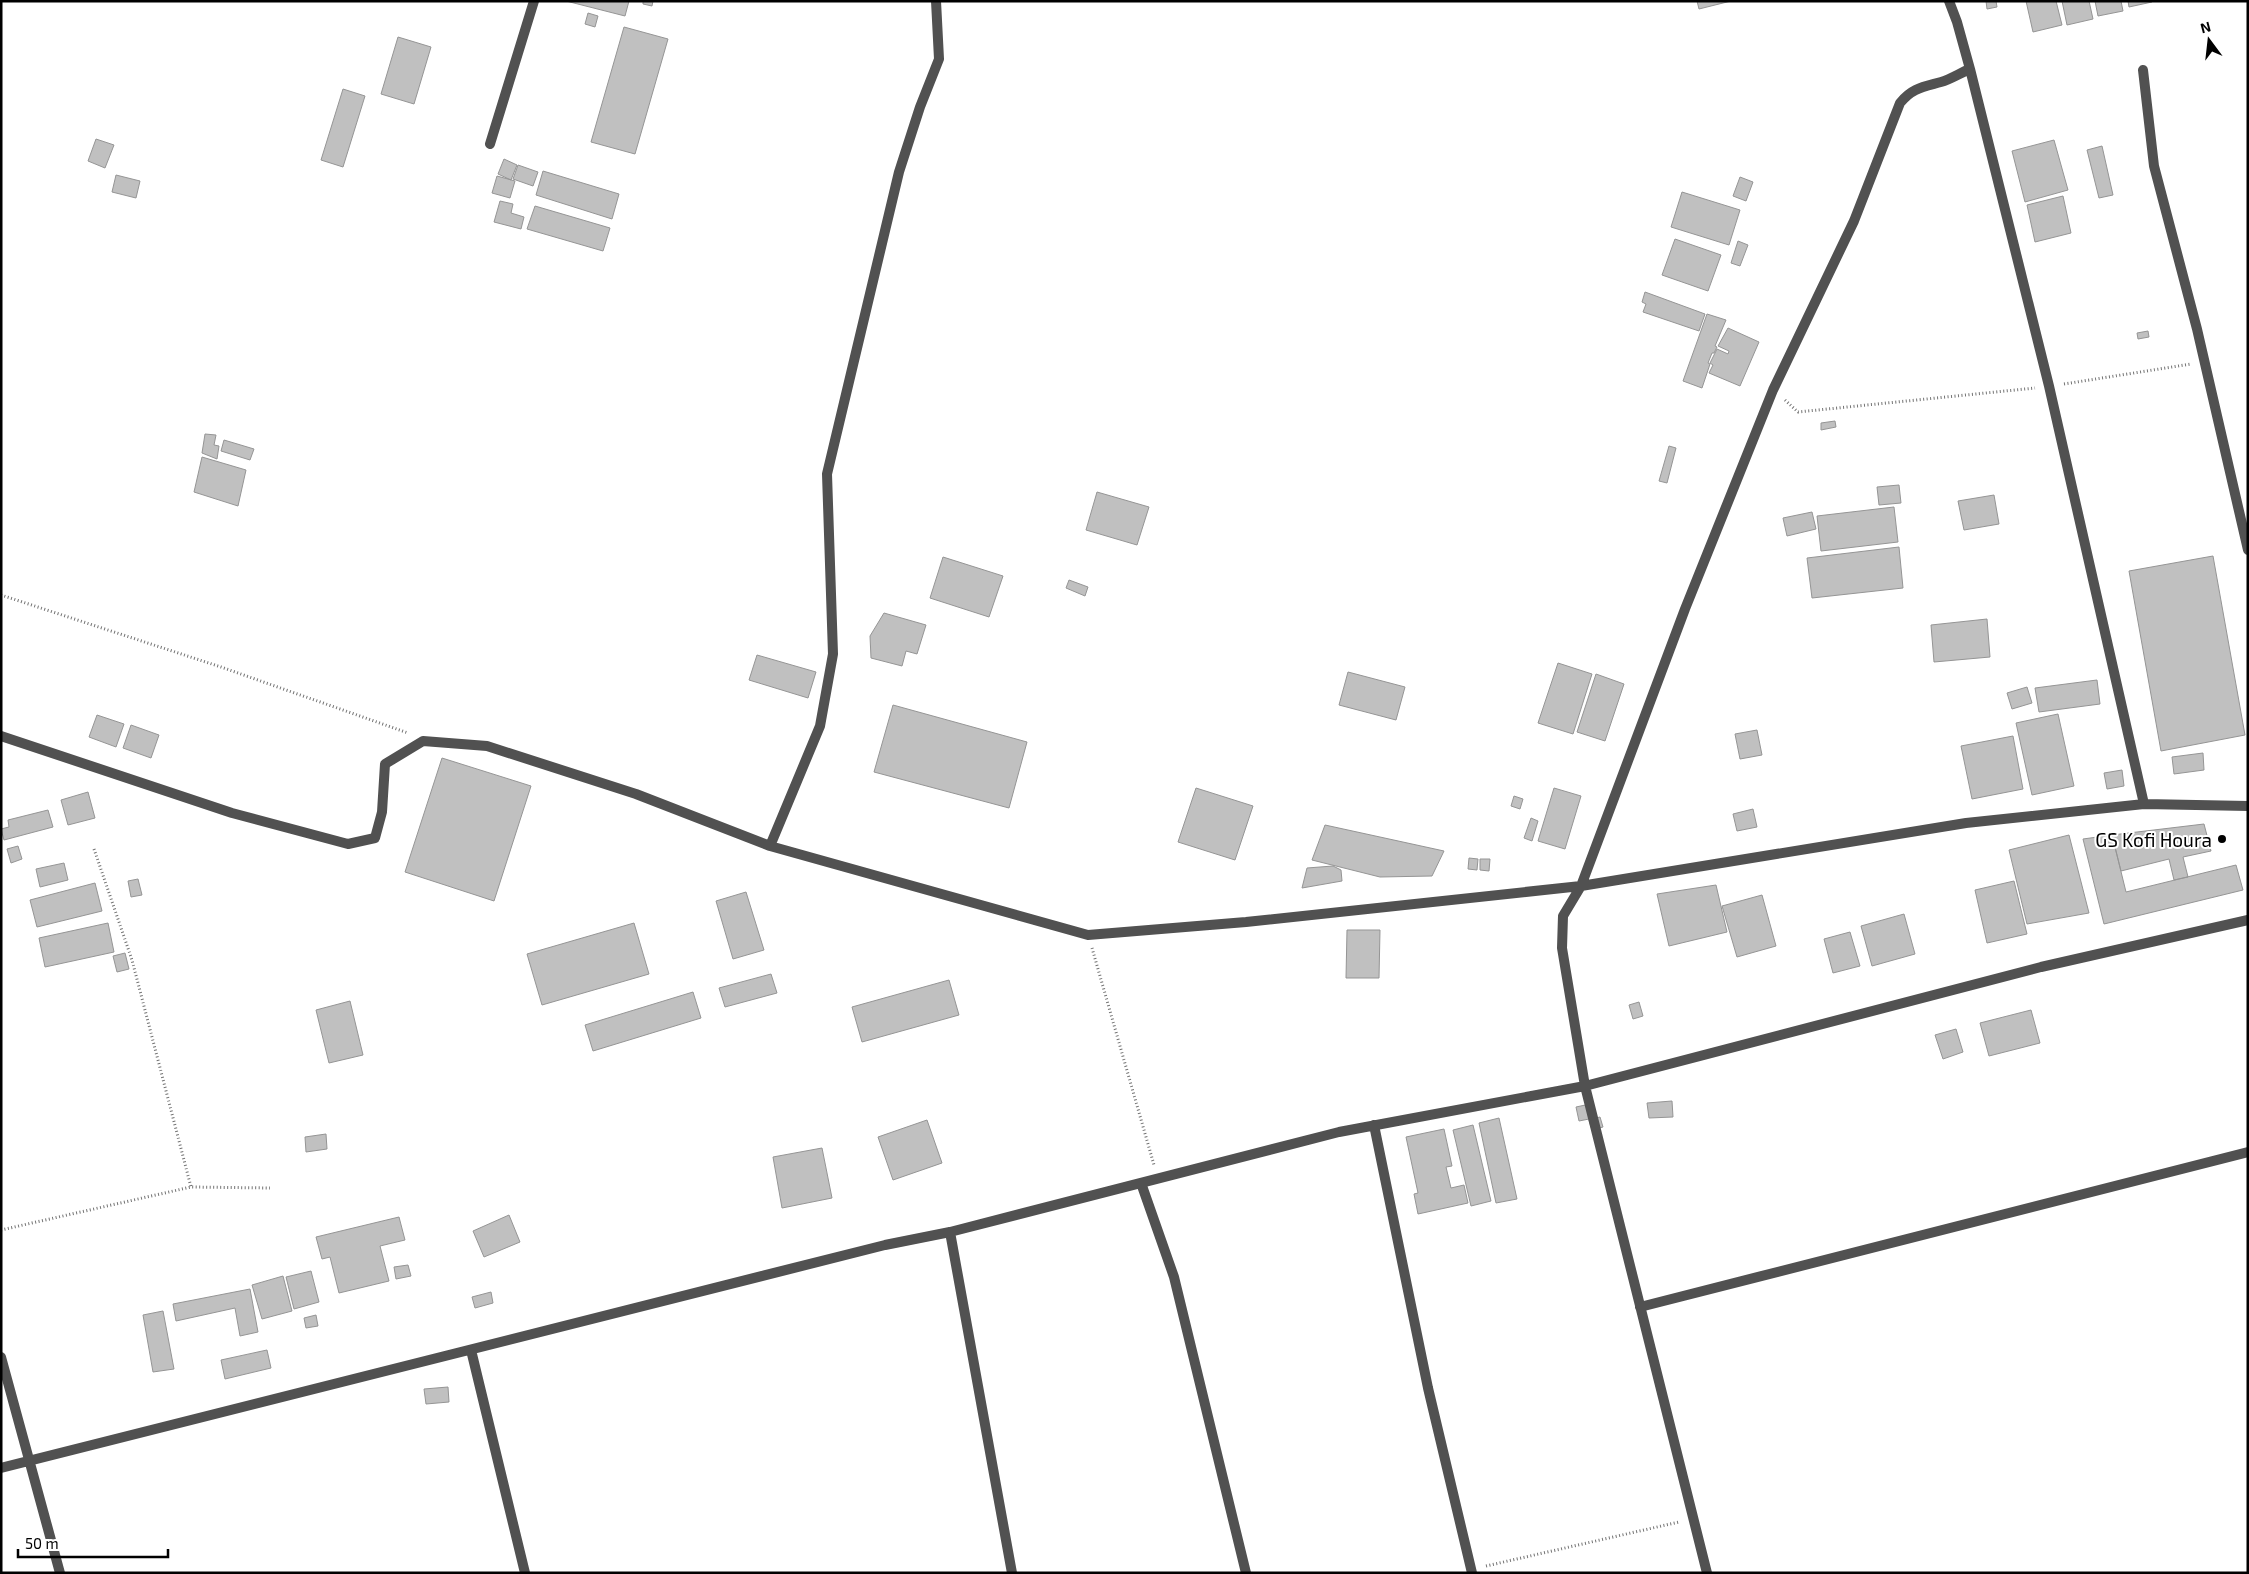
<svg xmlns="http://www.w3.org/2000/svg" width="2249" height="1574" font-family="'Exo 2',sans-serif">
<rect width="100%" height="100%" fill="#fff"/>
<path fill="#c0c0c0" stroke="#959595" d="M566,1H629L625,16Z
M643,1H653L652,6L643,4Z
M1697,1H1731L1699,9Z
M1986,1H1996L1997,7L1987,9Z
M2026,1H2056L2062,25L2033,32Z
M2062,1H2089L2093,19L2067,25Z
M2095,1H2121L2123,11L2098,16Z
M2128,1H2152V2L2129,7Z
M588,13L598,16L595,27L585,24Z
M624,27L668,39L635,154L591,142Z
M398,37L431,47L414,104L381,94Z
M343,89L365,96L343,167L321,160Z
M96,139L114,145L105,168L88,161Z
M2054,140L2068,190L2025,202L2012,151Z
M2102,146L2113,195L2099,198L2087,150Z
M504,159L517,165L511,180L498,174Z
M518,165L538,172L533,186L513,179Z
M543,171L619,194L612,219L536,195Z
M116,175L140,181L136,198L112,192Z
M497,176L515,181L510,198L492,193Z
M1740,177L1753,182L1746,201L1733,196Z
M1682,192L1740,210L1729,245L1671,227Z
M2063,196L2071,233L2035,242L2027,205Z
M500,201L513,204L511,213L524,217L521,229L494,222Z
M535,206L610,228L603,251L527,229Z
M1675,239L1721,255L1708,291L1662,275Z
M1738,241L1748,245L1740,266L1731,263Z
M1645,292L1705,314L1699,331L1643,312L1646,304L1642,302Z
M1707,314L1726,320L1715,346L1717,347L1714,353H1712L1708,363L1710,364L1702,388L1683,381Z
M1728,328L1759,342L1740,386L1709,373L1713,365L1710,363L1717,349L1728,354L1729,351L1718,346Z
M2148,331L2149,337L2138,339L2137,333Z
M1835,421L1836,427L1821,430V423Z
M205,434L216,435L214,445L219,446L217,459L202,453Z
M224,440L254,449L250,460L221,451Z
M1669,446L1676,448L1667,483L1659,481Z
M202,457L246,470L238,506L194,492Z
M1899,485L1901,503L1879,505L1877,487Z
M1097,492L1149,507L1137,545L1086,530Z
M1994,495L1999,524L1964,530L1958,501Z
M1894,507L1898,542L1821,551L1817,516Z
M1812,512L1816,529L1787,536L1783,518Z
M1899,547L1903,588L1812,598L1807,558Z
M2213,556L2245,735L2161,751L2129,571Z
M943,557L1003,576L989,617L930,598Z
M1069,580L1088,587L1085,596L1066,588Z
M884,613L926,625L917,654L906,651L902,666L871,658L870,636Z
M1987,619L1990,657L1934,662L1931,625Z
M757,655L816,672L808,698L749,680Z
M1558,663L1592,674L1573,734L1538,723Z
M1348,672L1405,687L1396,720L1339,705Z
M1596,674L1624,684L1605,741L1577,732Z
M2097,680L2100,704L2039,712L2035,688Z
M2027,687L2032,703L2012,709L2007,693Z
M893,705L1027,742L1009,808L874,772Z
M2058,714L2074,786L2032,795L2016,723Z
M97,715L124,724L116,747L89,737Z
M131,725L159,735L151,758L123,748Z
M1757,730L1762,755L1740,759L1735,734Z
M2013,736L2023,789L1972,799L1961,746Z
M2203,753L2204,770L2174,774L2172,757Z
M442,758L531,786L494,901L405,872Z
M2122,770L2124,786L2107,789L2104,773Z
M1196,788L1253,806L1235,860L1178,842Z
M1554,788L1581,796L1565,849L1538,841Z
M88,792L95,818L68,825L61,800Z
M1514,796L1523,799L1520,809L1511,806Z
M1753,809L1757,827L1737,831L1733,814Z
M48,810L53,827L4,840L1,829L9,827L8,820Z
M1531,818L1538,821L1532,841L1524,838Z
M2204,824L2211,851L2183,857L2188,877L2174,880L2169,859L2121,871L2112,835Z
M1325,825L1444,851L1432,876L1380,877L1312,860Z
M2069,835L2089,913L2027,924L2009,850Z
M2112,835L2126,892L2236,865L2243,890L2104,924L2083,839Z
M18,846L22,859L11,863L7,849Z
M1469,858L1478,859L1477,870L1468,869Z
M1480,859H1490L1489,871L1480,870Z
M64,863L68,880L40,887L36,869Z
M1333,866L1341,870L1342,881L1302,888L1307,868Z
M138,879L142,895L131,897L128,881Z
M2014,881L2027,934L1987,943L1975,890Z
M95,883L102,911L37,927L30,900Z
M1716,885L1727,932L1669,946L1657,894Z
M746,892L764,950L733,959L716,901Z
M1762,895L1776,946L1737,957L1722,906Z
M1904,914L1915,954L1872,966L1861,926Z
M108,923L114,952L45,967L39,938Z
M634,923L649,974L542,1005L527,954Z
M1347,930H1380L1379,978H1346Z
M1850,932L1860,966L1833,973L1824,939Z
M125,953L129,969L117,972L113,956Z
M771,974L777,993L725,1007L719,988Z
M949,980L959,1015L862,1042L852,1007Z
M693,992L701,1018L593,1051L585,1025Z
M350,1001L363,1055L329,1063L316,1010Z
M1639,1002L1643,1016L1633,1019L1629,1005Z
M2031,1010L2040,1043L1989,1056L1980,1023Z
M1956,1029L1963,1052L1943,1059L1935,1035Z
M1672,1101L1673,1117L1649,1118L1647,1103Z
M1590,1104L1594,1118L1579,1121L1576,1107Z
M1600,1117L1603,1127L1592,1130L1589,1120Z
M1499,1118L1517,1199L1496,1203L1479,1123Z
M927,1120L942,1163L893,1180L878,1137Z
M1473,1125L1491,1201L1471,1206L1453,1130Z
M1444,1129L1452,1166L1446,1167L1451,1188L1464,1185L1468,1203L1418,1214L1414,1194L1418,1193L1406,1137Z
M326,1134L327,1149L306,1152L305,1137Z
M822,1148L832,1198L782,1208L773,1157Z
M509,1215L520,1242L484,1257L473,1231Z
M399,1217L405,1240L380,1246L389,1281L339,1293L330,1257L322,1259L316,1237Z
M408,1265L411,1276L396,1279L394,1267Z
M311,1271L319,1302L294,1309L286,1277Z
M283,1276L292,1311L262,1319L252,1285Z
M250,1289L258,1332L240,1336L235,1308L176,1321L173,1304Z
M491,1292L493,1303L475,1308L472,1297Z
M163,1311L174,1369L153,1372L143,1315Z
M316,1315L318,1326L306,1328L304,1318Z
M267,1350L271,1368L225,1379L221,1360Z
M448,1387L449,1402L426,1404L424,1389Z"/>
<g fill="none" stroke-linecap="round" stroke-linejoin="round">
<path stroke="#737373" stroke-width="3" stroke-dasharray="1 2.5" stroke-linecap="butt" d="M2064,384L2191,364
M1785,400L1798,412L2035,388
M1,595L221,667L408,733
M94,849L132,960L191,1187
M1092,948L1154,1165
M1,1230L191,1187L270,1188
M1486,1566L1679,1522"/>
<path stroke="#515151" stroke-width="10" d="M1949,1L1957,22L1970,69L2049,386L2144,804
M2143,70L2154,166L2197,329L2248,550
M490,144L534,1
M1,736L232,813L348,844L375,838L382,812L385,764L423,741L487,746L636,794L770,846L1088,935L1246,922L1581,886L1966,823L2144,804L2248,806
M770,846L820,726L833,654L827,474L899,172L920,107L939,59L936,1
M1374,1125L1428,1388L1472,1573
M1141,1183L1174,1277L1246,1573
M950,1232L1012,1573
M1640,1307L2248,1152
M471,1350L525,1573
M1,1357L60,1573
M1,1468L885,1245L950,1232L1339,1132L1585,1086L2041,967L2248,920
M1707,1573L1585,1086L1562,948L1563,916L1581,886L1685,609L1773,390L1854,221L1900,103C1912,88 1923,87 1941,82C1951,79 1960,73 1970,69"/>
</g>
<circle fill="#000" stroke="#fff" stroke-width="2" cx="2222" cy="839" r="5"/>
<g text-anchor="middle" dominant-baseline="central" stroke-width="4" stroke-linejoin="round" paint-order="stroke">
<g font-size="19" fill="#000" stroke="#fff" text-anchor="end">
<text x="2212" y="839">GS Kofi Houra</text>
</g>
</g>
<rect width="2249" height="1574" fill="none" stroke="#000000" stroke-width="5"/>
<g transform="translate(2209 40) rotate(345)" stroke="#ffffff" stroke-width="4" paint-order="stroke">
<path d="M0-4L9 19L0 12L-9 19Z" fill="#000000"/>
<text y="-8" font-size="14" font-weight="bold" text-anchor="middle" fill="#000000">N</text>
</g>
<path d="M18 1549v8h150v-8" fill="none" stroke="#000000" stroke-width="2.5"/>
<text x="25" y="1549" font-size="15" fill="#000000" stroke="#ffffff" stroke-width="4" paint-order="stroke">50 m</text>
</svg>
